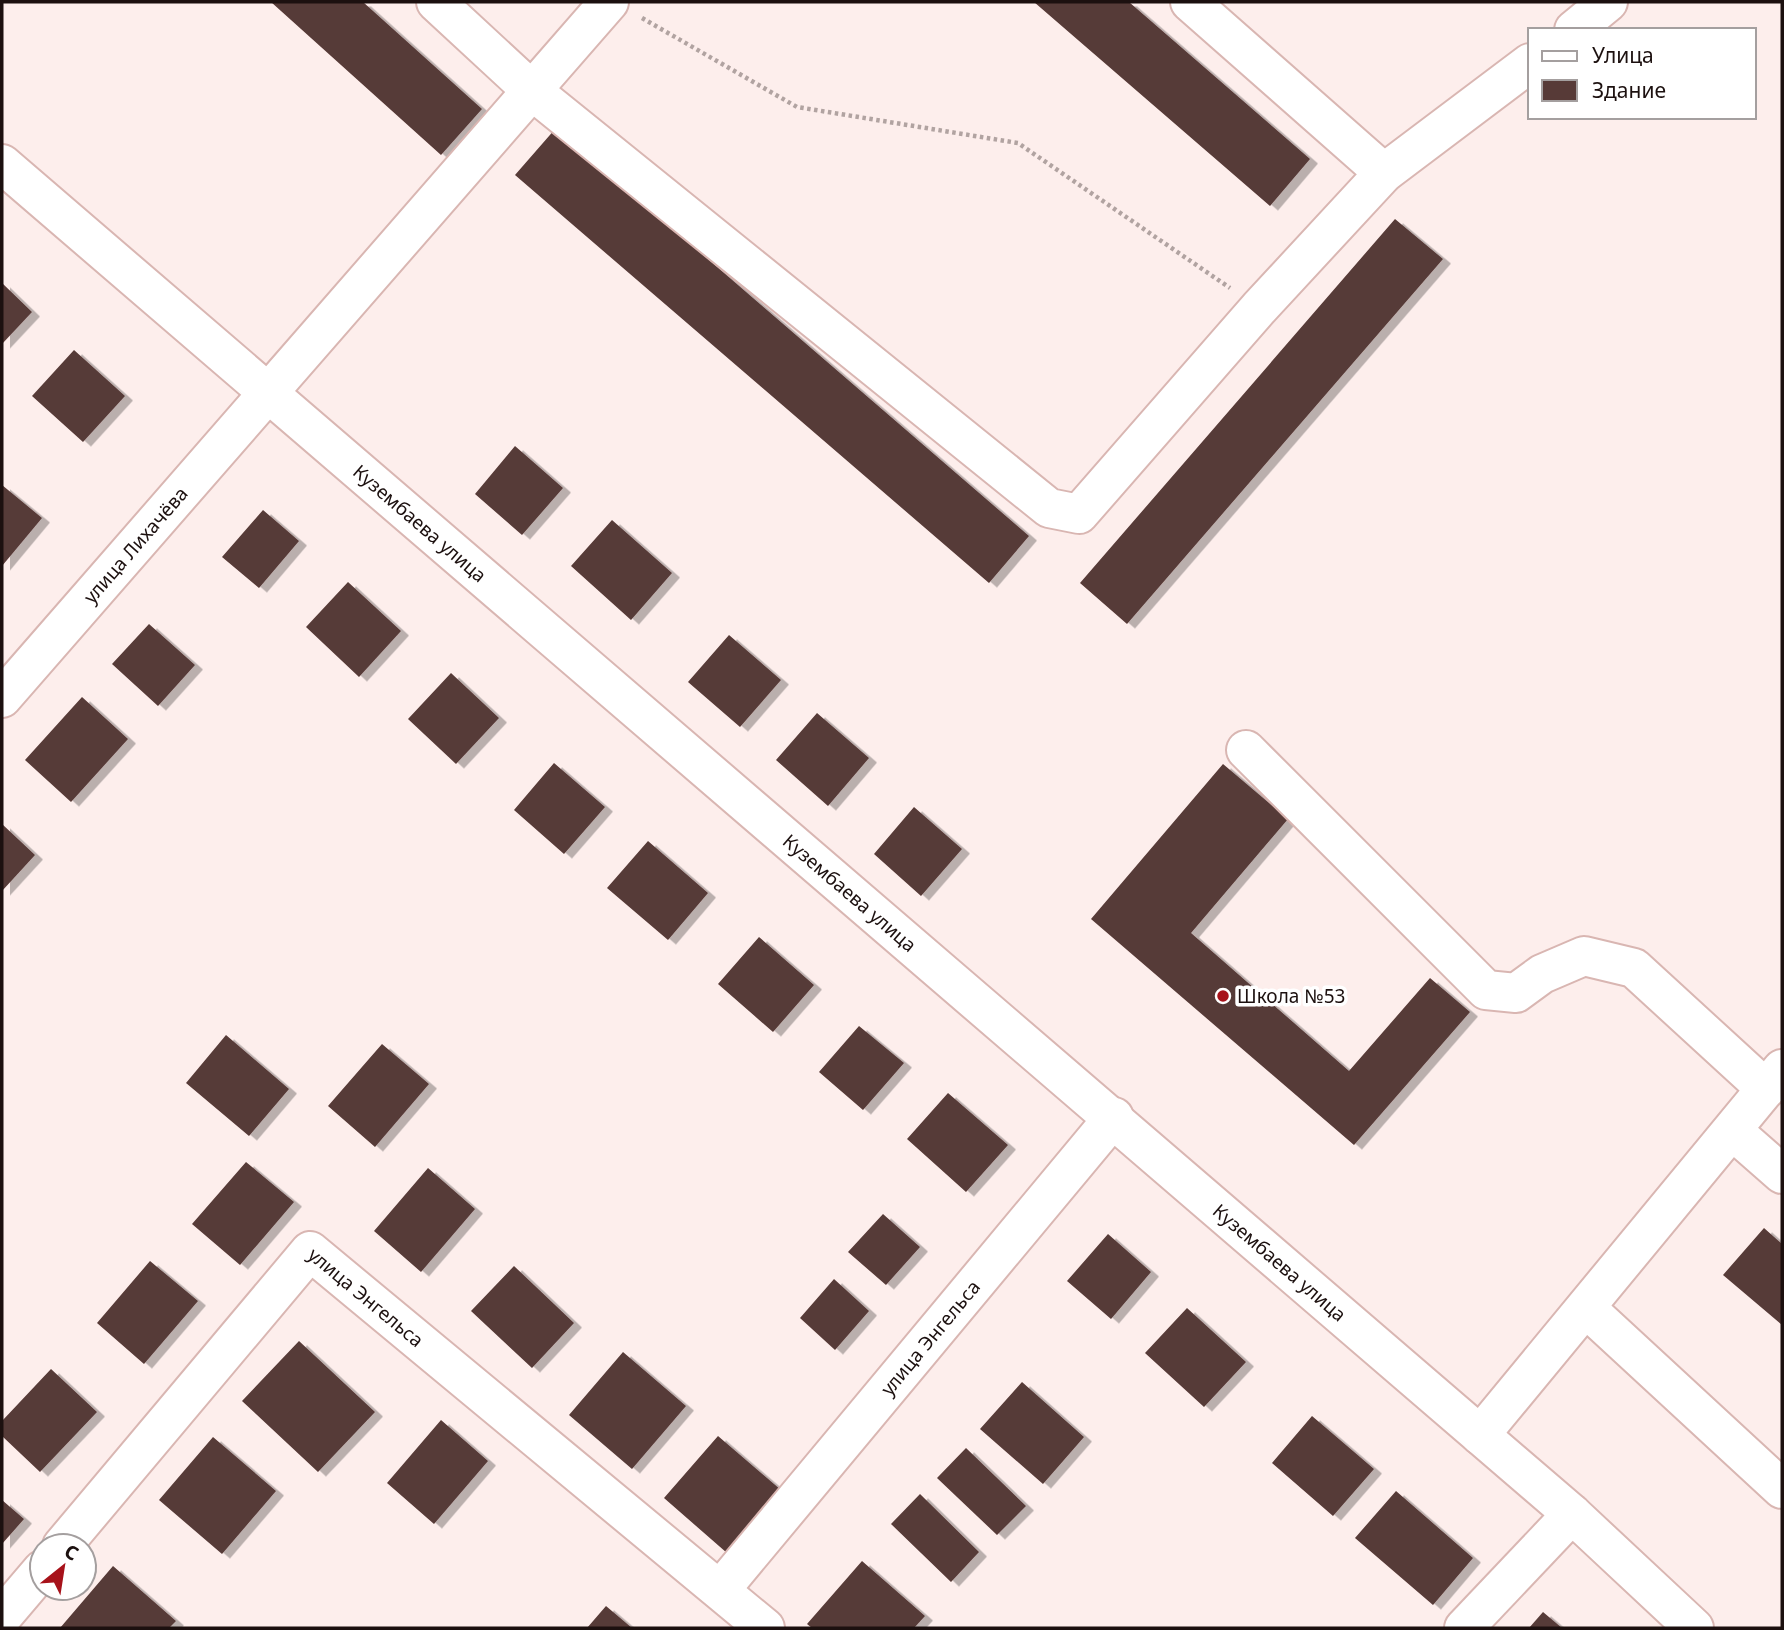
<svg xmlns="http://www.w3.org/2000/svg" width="1784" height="1630" font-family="'Noto Sans',sans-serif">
<defs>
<filter id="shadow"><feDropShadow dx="8" dy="4.5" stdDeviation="0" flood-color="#0004"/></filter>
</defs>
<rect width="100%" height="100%" fill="#fdeeec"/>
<path fill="#573a37" filter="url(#shadow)" d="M271,2H363L482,109L441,155Z
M1034,2H1129L1310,159L1270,206Z
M556,128L1029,536L989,583L515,175Z
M1395,219L1443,259L1127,624L1080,583Z
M2,283L32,312L2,344Z
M74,350L125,396L83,442L32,396Z
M515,446L563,488L522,535L475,494Z
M2,485L42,518L2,566Z
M263,510L299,541L259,588L222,557Z
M612,520L672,573L631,620L571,566Z
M348,582L401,631L359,677L306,627Z
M149,624L195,665L158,706L112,664Z
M729,635L781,680L740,727L688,682Z
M451,673L499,718L456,764L408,719Z
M82,697L128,739L71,802L25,760Z
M817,713L869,758L828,806L776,760Z
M554,763L605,807L564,854L514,810Z
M1223,764L1288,819L1191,933L1349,1071L1430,978L1470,1012L1354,1145L1091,919Z
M914,807L962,849L921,896L874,854Z
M2,824L35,855L2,891Z
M648,841L708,893L668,940L607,888Z
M759,937L814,985L773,1032L718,984Z
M859,1026L904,1063L863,1110L819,1072Z
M226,1035L289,1089L249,1136L186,1083Z
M382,1044L429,1084L375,1147L328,1106Z
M948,1093L1008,1145L966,1192L907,1139Z
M246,1162L294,1202L240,1265L192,1224Z
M428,1168L475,1209L421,1272L374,1231Z
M883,1214L920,1247L886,1285L848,1252Z
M1764,1228L1782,1244V1325L1723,1275Z
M1108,1234L1151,1272L1111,1319L1067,1281Z
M150,1261L198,1301L144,1364L97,1323Z
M514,1266L574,1323L532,1368L471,1311Z
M834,1279L869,1311L835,1350L800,1318Z
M1187,1308L1246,1362L1204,1407L1145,1353Z
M299,1341L375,1412L318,1472L242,1401Z
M623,1352L686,1406L632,1469L569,1415Z
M51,1369L97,1412L40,1472L2,1436V1421Z
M1022,1382L1084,1437L1043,1484L980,1429Z
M1312,1416L1374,1469L1333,1516L1272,1463Z
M441,1420L488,1461L434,1524L387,1483Z
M718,1436L781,1490L727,1553L664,1498Z
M213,1437L276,1491L222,1554L159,1500Z
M966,1448L1026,1506L997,1535L937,1478Z
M1396,1491L1473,1558L1433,1605L1355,1538Z
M920,1494L979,1552L951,1582L891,1524Z
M2,1500L24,1519L2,1544Z
M862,1561L925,1616L914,1628H812L807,1624Z
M113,1566L176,1621L169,1628H60Z
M606,1606L632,1628H587Z
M1543,1612L1562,1628H1529Z"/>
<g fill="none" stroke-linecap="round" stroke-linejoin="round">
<defs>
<g id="minor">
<path d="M436,2L530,89L1049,508L1079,514L1259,308L1384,173L1530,63"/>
<path d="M1190,2L1384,173"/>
<path d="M1574,30L1608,2"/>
<path id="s1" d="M2,164L1572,1514L1694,1628"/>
<path id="s2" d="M2,698L609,2"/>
<path d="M1246,750L1486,990L1516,993L1542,974L1584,956L1634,968L1766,1089"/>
<path d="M1733,1131L1782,1174"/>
<path d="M1586,1308L1782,1489"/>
<path d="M1480,1435L1782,1069"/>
<path id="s3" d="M62,1546L310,1251L765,1628"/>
<path id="s4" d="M721,1589L1114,1117"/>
<path d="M2,1617L42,1570"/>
<path d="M1464,1628L1572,1514"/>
</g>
</defs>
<use href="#minor" stroke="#d9b6b2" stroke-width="42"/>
<path stroke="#b1a3a1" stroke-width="4.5" stroke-dasharray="3.5 3.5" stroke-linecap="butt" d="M642,18L797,107L1018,143L1230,288"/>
<use href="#minor" stroke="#fff" stroke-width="38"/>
</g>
<circle fill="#a7121a" stroke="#fff" stroke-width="2.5" cx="1223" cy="996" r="7"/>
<g text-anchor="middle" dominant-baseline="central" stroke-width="7" stroke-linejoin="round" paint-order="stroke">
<g font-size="19" fill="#1c100f" stroke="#fff">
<text stroke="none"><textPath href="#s1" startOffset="551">Кузембаева улица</textPath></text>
<text stroke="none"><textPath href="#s2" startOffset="203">улица Лихачёва</textPath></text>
<text stroke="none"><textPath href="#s1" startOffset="1118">Кузембаева улица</textPath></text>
<text stroke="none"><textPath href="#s1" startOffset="1685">Кузембаева улица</textPath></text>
<text stroke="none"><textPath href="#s3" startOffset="458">улица Энгельса</textPath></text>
<text stroke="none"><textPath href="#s4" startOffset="327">улица Энгельса</textPath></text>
</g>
<g font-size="19" fill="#1c100f" stroke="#fff" text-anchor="start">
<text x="1237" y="996">Школа №53</text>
</g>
</g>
<rect width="1784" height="1630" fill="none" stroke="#1c100f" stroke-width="7"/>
<rect x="1528" y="28" width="228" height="91" fill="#ffffff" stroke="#a49f9f" stroke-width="2"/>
<rect x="1542" y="51" width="35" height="10" fill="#ffffff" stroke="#a49f9f" stroke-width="2"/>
<text x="1592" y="63" font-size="21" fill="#1c100f">Улица</text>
<rect x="1542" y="80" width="35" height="21" fill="#573a37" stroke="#a49f9f" stroke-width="2"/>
<text x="1592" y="98" font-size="21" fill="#1c100f">Здание</text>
<g transform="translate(63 1567) rotate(30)"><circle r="33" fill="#ffffff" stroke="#a49f9f" stroke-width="2"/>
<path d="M0-5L12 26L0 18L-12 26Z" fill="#a7121a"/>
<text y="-10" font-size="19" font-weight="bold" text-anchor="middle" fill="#1c100f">С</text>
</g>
</svg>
